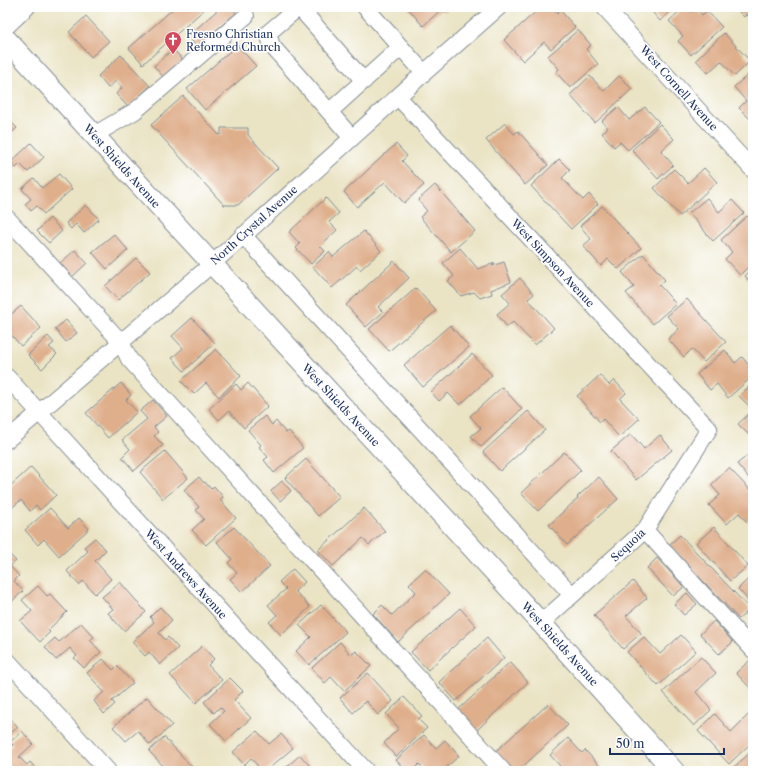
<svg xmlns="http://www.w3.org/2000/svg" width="760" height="778" font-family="'Libre Caslon Text',serif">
<rect width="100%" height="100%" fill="#fff"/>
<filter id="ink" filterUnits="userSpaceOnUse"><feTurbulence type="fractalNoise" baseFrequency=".025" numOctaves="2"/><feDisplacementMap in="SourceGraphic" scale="8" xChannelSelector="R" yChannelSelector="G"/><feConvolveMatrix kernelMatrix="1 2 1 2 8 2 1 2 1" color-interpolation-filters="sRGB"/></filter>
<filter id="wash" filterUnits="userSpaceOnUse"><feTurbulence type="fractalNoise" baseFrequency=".012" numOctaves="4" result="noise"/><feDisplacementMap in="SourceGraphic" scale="16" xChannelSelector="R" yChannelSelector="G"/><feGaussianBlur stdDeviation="0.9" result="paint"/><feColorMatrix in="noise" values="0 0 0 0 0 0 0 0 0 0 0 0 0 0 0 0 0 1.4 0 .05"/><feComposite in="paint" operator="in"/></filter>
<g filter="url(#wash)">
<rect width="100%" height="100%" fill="#eae4c5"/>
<g id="blocks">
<path fill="#dfaf8c" d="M129,7H140L134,12Z
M175,7H207L143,64L129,48Z
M221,7H231L236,13L197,47L188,36Z
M407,7H451L445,12L442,9L423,26Z
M541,7H552L557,13L560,10L575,27L551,49L544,42L523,61L504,40Z
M648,7H676L660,21Z
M684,7H686L691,12L696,8L702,15L707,11L722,27L691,55L678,41L683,36L669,21Z
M734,7H753V21L746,14L744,17Z
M86,16L109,41L91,57L69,32Z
M578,30L591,45L586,49L598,64L570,88L556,72L559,69L548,56Z
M724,33L750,61L735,76L721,61L708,73L696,60Z
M237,45L256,66L205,110L187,89Z
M173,49L183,60L164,78L154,66Z
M121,55L150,86L128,107L116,94L122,88L116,81L108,88L98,76Z
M752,71L753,72V122L739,108L746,101L734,87Z
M590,76L604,91L619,76L632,89L595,123L570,95Z
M183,96L218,134L221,135V128H248V135L278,168L238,205H224L151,125Z
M618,107L629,120L645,107L659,122L628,150L620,142L614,147L602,133L608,128L602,121Z
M7,118L17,128L7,137Z
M505,123L514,134L518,131L548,165L525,185L486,140Z
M660,124L674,139L661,151L673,165L658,179L632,150Z
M31,143L44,157L28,172L20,164L16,168L11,162Z
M396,144L407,156L402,161L424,185L404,203L385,182L357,207L344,192Z
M559,159L570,170L562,178L583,200L589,194L598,204L571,229L531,186Z
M704,168L717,182L680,216L654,188L674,169L688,183Z
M59,174L72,189L44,214L37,206L31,211L25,204L31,199L22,189L34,178L42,188Z
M435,185L475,231L451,252L420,217L427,211L418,200Z
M326,198L339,213L329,222L337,230L320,246L325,251L311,264L296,248L300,244L289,232Z
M707,198L719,212L732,200L744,213L713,241L689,213Z
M86,205L99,219L84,233L76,224L71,229L66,223Z
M602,206L641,248L618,269L608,259L601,266L583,246L591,239L580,226Z
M747,216L753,222V262L740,275L725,259L732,252L721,240Z
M50,218L62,231L49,243L37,231Z
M364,231L381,251L360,270L357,266L332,288L313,267L329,252L333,257Z
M114,234L128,250L107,269L92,252Z
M460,248L478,269L495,263L492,266L504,262L511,282L491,290L492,294L480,298L474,292L461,296L448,281L454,276L443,263Z
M75,250L87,263L71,278L58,265Z
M643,254L665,280L659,285L676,304L653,324L626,293L634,287L622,272Z
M136,258L150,272L118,300L105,286Z
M394,261L409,278L378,307L383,312L366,327L346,305Z
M753,268V285L745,276Z
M520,278L534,294L528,299L554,328L535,345L513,322L507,327L497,314L510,303L502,294Z
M416,288L436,311L389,351L369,329Z
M687,299L726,342L704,362L692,349L684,357L668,339L679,329L667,316Z
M21,306L41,328L21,346L7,330V318Z
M192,318L215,343L184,371L172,358L183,348L172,336Z
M66,320L77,333L66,342L55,329Z
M450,325L469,347L423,387L404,365Z
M48,336L54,343L49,347L57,354L42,369L28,355Z
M216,349L241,376L219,397L206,383L194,394L181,381Z
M725,350L735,363L742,357L753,370V376L728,398L717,384L710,390L697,374Z
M472,354L492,375L460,405L448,393L439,401L431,392Z
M600,375L609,385L614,380L626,393L620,399L639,419L619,437L603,419L600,422L577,396Z
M121,383L131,395L126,400L137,412L108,438L86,413Z
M248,383L268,406L244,428L229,411L219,420L209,409L236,384L241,390Z
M753,383V439L738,424L753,410L739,396Z
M502,387L522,409L481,447L471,436L481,428L470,416Z
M153,400L167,416L154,427L158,432L154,436L163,445L134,471L122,457L130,449L122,440L147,419L140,411Z
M528,411L545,430L500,471L483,452Z
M265,416L272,425L276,421L286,433L289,431L303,448L274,473L264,460L268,457L259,447L261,445L248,430Z
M631,434L644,449L660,435L672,450L636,480L611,451Z
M165,451L188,478L163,499L140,472Z
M753,451V483L737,464Z
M564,452L581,470L538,511L521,493Z
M306,459L340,497L318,516L285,478Z
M31,467L56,495L40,510L36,505L30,511L21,500L9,510L7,508V489Z
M729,468L753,493V516L747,522L739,513L727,524L709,505L720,495L711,485Z
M199,477L204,483L205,482L211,489L214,486L223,497L220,500L236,518L206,545L192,530L204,519L196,510L199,507L184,490Z
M599,477L618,499L567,545L549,525L578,498L577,497Z
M282,481L291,491L280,501L271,491Z
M50,508L68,528L79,518L89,529L59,556L44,539L38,545L25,530Z
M364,508L385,531L369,545L363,538L333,566L318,550Z
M234,527L270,566L242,592L230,579L237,573L228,563L232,559L217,542Z
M714,527L748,566L730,581L696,543Z
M680,535L750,609L739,619L669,545Z
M95,538L106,550L95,561L111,579L95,594L83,581L79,585L67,571L88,551L84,547Z
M7,552L16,561L10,566L19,576L14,581L23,591L7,606Z
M657,558L684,587L673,596L647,568Z
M293,569L305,582L295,591L310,607L281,635L269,622L277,615L268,605L286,589L279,582Z
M425,569L449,594L398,642L373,614L382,605L392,615L416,592L409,584Z
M753,574V605L738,589Z
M633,581L647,598L626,616L641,633L623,649L594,615Z
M120,582L146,612L124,631L108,613L113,609L102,597Z
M38,586L47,596L50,594L67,612L48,630L50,632L40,642L20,621L32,611L22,600Z
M687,593L697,604L684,615L674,604Z
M321,605L346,632L309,665L296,651L311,637L299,625Z
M160,607L172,620L159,633L165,640L168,637L178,648L160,665L149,652L145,656L132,642L154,622L150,617Z
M460,608L476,626L428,670L411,652Z
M714,621L733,642L719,654L700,634Z
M81,623L94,637L90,640L101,652L84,668L74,658L77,656L70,648L56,660L45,647L55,638L59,642Z
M681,635L696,651L658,686L627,652L644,637L660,654Z
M487,638L504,658L456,701L439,682Z
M340,642L351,655L356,651L371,666L344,691L331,677L325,683L312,668Z
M202,646L214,659L208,665L222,680L196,703L170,675Z
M701,657L716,673L696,692L711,710L694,726L663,692Z
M103,659L113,670L117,666L133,683L112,701L115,704L104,714L94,701L104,692L87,673Z
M750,660L753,664V691L736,673Z
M510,662L528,682L477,730L458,710Z
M368,673L393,701L378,715L366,701L353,713L340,698Z
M230,678L243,691L234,700L251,718L226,741L210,724L224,711L220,707L214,713L204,702Z
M147,697L172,725L150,745L138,731L126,741L113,727Z
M404,697L422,716L418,719L427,728L396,757L384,743L399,728L386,714Z
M548,704L568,725L518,771H514L496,751Z
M751,712L753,714V741L729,764L698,731L715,714L731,732Z
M7,715L18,727L7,736Z
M22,731L33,744L19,757L27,765L30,762L38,771H7V750L13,745L10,742Z
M257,731L269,744L281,734L293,748L266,771H262L251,758L244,765L233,752Z
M424,735L436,748L445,740L459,756L442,771H426L419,764L412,771H406L396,760Z
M164,737L195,770L194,771H161L165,768L149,751Z
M568,738L582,753L585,750L604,771H558L556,769L560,766L550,755Z
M753,750V771H733L732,769Z
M300,755L311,767L307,771H282Z"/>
</g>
</g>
<g filter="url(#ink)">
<use href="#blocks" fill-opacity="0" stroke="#828a92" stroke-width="1"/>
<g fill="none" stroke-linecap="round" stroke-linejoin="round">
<defs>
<path id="minor" d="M299,7L268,33L272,46L352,138
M299,7L364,81
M365,7L424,73
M604,7L753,170
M7,26L27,7
M398,97L709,429L645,530L541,623
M329,112L401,47
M94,135L135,111L246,16
M7,218L121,342L129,359L503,771
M243,235L572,595
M7,377L366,771
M7,440L212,264L424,73L499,7
M645,530L753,650
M7,660L108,771"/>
<path id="major" d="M7,40L541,623L674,771"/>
</defs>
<use href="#minor" stroke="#828a92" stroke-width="18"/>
<use href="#major" stroke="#828a92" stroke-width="22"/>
<use href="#minor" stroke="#fff" stroke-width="16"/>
<use href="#major" stroke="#fff" stroke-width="20"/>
</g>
</g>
<defs>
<symbol id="church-pin" viewBox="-11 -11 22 30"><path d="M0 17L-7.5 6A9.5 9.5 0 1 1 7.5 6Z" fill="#d1495b" stroke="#fff"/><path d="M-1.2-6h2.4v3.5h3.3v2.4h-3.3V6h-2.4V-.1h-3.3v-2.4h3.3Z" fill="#fff"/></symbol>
</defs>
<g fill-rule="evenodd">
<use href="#church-pin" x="163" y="30" width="20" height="27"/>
</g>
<g text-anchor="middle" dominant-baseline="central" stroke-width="3" stroke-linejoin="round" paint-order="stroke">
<g font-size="11" fill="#1b2f5e" stroke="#fff" text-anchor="start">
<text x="186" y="34">Fresno Christian<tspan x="186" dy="13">Reformed Church</tspan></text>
</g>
<g font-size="11" fill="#1b2f5e" stroke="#fff">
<text transform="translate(679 88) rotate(48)">West Cornell Avenue</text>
<text transform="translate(122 166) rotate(48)">West Shields Avenue</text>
<text transform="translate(254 225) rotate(-42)">North Crystal Avenue</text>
<text transform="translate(553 263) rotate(47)">West Simpson Avenue</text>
<text transform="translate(341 405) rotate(47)">West Shields Avenue</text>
<text transform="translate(628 545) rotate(-43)">Sequoia</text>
<text transform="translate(186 574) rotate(48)">West Andrews Avenue</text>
<text transform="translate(560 644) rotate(48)">West Shields Avenue</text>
</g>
</g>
<rect width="760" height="778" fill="none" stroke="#fff" stroke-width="24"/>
<path d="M610 748v6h114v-6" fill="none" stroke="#1b2f5e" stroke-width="2"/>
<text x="616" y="748" font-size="12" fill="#1b2f5e" stroke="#ffffff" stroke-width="3" paint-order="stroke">50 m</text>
</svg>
